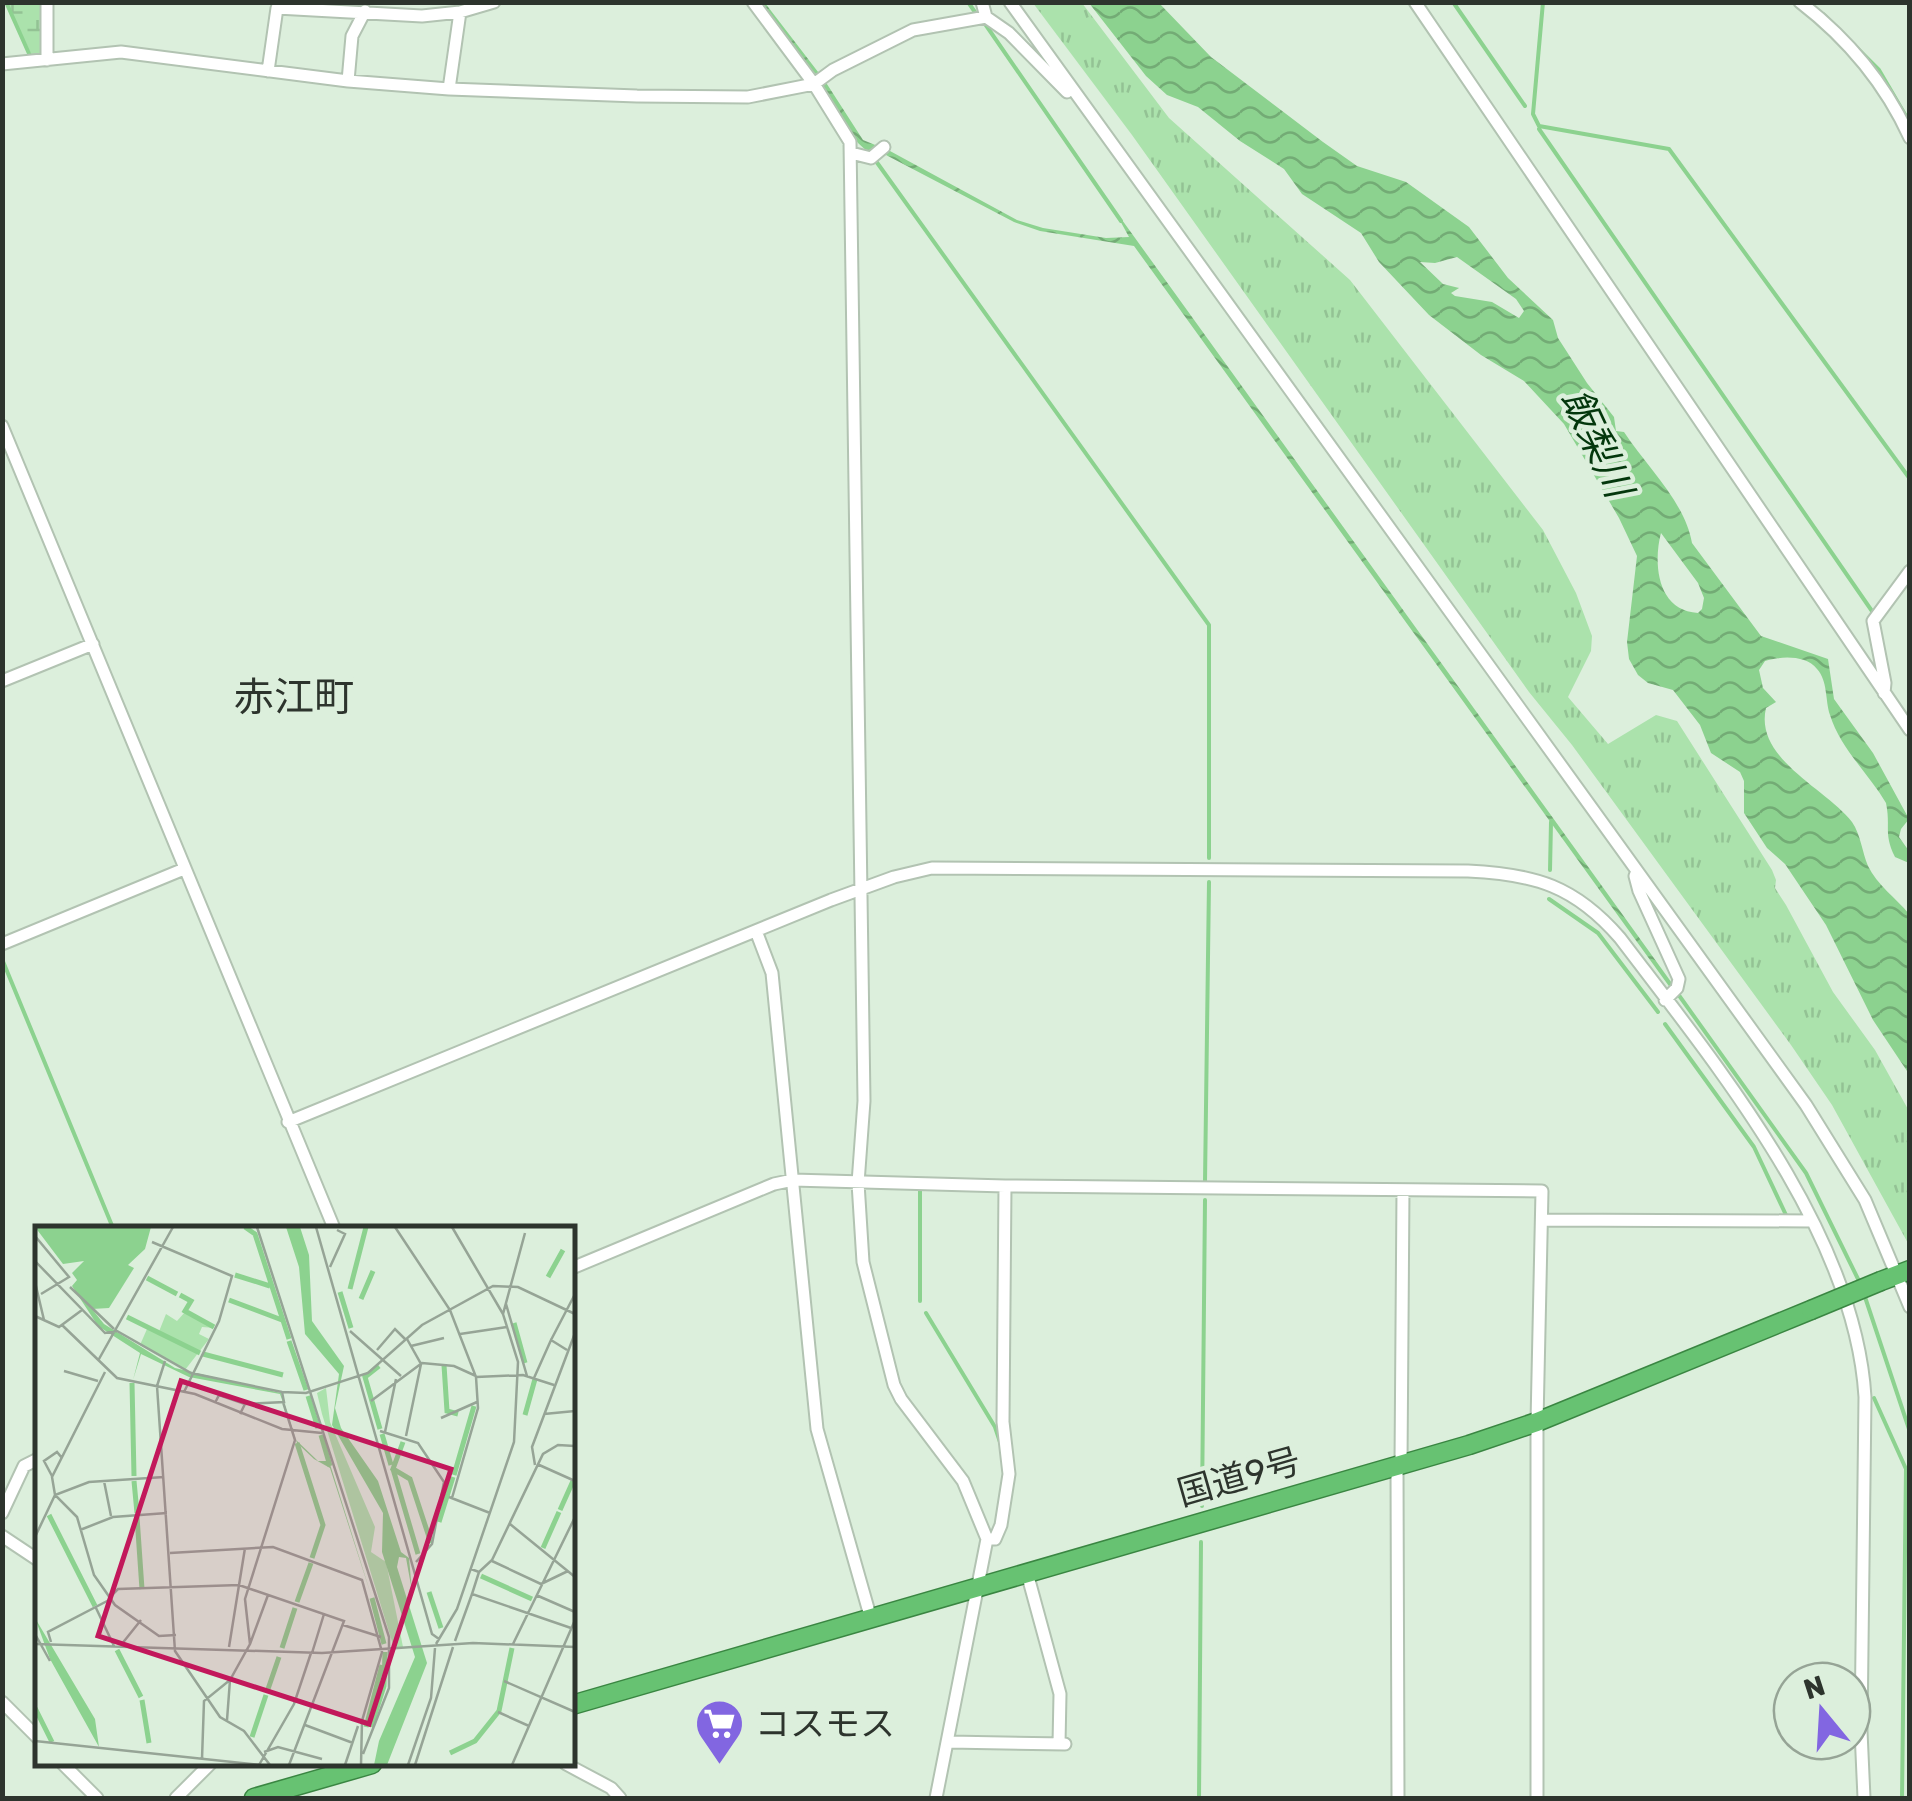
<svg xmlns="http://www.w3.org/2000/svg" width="1912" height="1801" font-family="Rubik,'Noto Sans JP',sans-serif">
<defs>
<pattern id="grass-tufts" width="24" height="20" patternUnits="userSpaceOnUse" patternTransform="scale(2.5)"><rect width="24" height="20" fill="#abe2ac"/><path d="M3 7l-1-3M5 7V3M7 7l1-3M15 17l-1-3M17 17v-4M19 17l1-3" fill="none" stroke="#93c294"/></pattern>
<pattern id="wetland-marsh" width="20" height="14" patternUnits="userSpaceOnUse" patternTransform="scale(2.5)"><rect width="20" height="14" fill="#abe2ac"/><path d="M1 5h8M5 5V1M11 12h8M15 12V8" fill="none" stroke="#93c294"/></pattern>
<pattern id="water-waves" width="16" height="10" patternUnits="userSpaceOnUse" patternTransform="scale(2.5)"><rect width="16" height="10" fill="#8cd28f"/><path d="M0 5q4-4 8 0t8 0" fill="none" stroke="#73ab75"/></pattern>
</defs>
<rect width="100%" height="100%" fill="#dcefdc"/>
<path fill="url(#grass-tufts)" d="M1033,3H1082L1169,118L1350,280L1543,530L1576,593L1592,636L1591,651L1568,697L1608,744L1656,715L1677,721L1772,870L1776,880L1775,888L1786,905L1833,992L1875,1050L1909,1111V1245L1832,1105L1791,1045L1572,745L1529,692L1132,135Z"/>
<path fill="url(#wetland-marsh)" d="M7,3H43L44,55L32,56Z"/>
<path fill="url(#water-waves)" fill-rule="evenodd" d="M757,3H765L825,81L863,140L890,151L1017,220L1043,228L1106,238L1129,237L1112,206L1674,986L1671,989L1134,246L1040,231L1014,222L886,155L878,151L870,154L858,143Z
M1089,3H1159L1211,57L1323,142L1357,166L1406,182L1469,227L1508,278L1553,320L1558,338L1587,383L1614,417L1616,431L1624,432C1647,467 1685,502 1692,543L1761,636L1828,659L1834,699L1873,753L1909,819L1901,829L1899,837L1909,851V863L1895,857C1883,833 1891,827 1886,803C1869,774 1840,748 1830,715C1825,700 1828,681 1817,669C1806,655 1781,656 1765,661L1759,670L1763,688L1776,702L1766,708C1754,759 1827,789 1852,822C1861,835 1862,852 1868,866C1877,885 1896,898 1909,914V1074L1873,1020L1826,925L1785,864L1767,848L1744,813V781L1740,772L1711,753L1700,725L1673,690L1648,683L1638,675L1629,659L1627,642L1637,556L1619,518L1564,424L1524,381L1481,355L1429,315L1379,262L1361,233L1302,194L1284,169L1240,141L1198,107L1167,95L1146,76ZM1457,257L1516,299L1524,311L1519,318L1492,302L1455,296L1451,293L1459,288L1443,284L1420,262L1435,263ZM1661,533L1698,583L1704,598L1702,609L1698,613C1657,611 1653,563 1661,533Z"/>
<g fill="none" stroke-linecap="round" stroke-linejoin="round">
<path stroke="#8cd28f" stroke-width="4" d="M6,2L31,58
M968,2L977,15
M1453,2L1525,106
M1543,2L1533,114L1539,126L1669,149L1910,479
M1823,14L1879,70L1910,123
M983,21L1121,221
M1539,129L1874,614
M873,157L1209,625V858
M1550,870L1551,822
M1549,899L1598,933L1658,1012
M2,959L113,1228
M1678,994L1806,1173L1859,1281
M1665,1024L1754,1147L1786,1215
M1205,1182L1209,882
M920,1189V1301
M1864,1294L1910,1432
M926,1313L995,1427L1000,1442
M1874,1398L1906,1469L1902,1798
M1202,1506L1205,1200
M1199,1798L1201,1542"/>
<defs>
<path id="minor" d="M753,2L814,84L850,142L864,1101L858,1183L863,1262L894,1385L901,1399L963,1481L987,1539L936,1798
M982,2L986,17
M1010,2L1806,1105L1865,1200L1910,1307
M1415,2L1910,730
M1800,2C1848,39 1885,83 1910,138
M47,60V2
M2,64L121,52L348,81L449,89L637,96L748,97L814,84L833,70L913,30L986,17L1009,33L1067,92
M268,71L277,8L422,16L460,12
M348,81L352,36L365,11
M449,89L460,12L494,2
M851,153L871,158L884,147
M2,426L334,1228
M2,681L93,644
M1884,693L1885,683L1873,621L1910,571
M1637,871L1635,876L1639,891L1679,979L1677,988L1665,1000
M756,931L772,973L817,1429L871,1619
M2,944L184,869
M288,1122L831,900L894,877L932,868L1468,871C1535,874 1575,886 1620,938C1717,1066 1855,1232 1865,1397L1861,1731L1864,1798
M1542,1220L1812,1221
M572,1268L774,1184L793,1180L1005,1186L1542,1191L1537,1422V1798
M1401,1464L1403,1190
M1397,1465L1398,1798
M2,1513L24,1466L38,1459
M2,1536L38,1560
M987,1539H995L1001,1525L1009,1474L1003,1422L1005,1186
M1027,1573L1060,1694L1059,1744
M2,1702L38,1738
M949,1742L1065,1744
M63,1764L97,1798
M566,1764L611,1788L620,1798
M176,1798L210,1764"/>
<path id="trunk" d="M1881,1281L1910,1270
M572,1705L1469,1445L1537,1422L1811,1310
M254,1798L372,1764"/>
</defs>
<use href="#minor" stroke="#b2c3b2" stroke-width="15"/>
<use href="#trunk" stroke="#3a8642" stroke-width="21"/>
<use href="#minor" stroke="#fff" stroke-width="11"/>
<use href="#trunk" stroke="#67c272" stroke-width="18"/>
<defs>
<path id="trunk-bridge" d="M1811,1310L1881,1281"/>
</defs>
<use href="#trunk-bridge" stroke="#3a8642" stroke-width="21" stroke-linecap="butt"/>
<use href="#trunk-bridge" stroke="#67c272" stroke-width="18"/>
</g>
<defs>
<symbol id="supermarket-pin" viewBox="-11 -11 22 30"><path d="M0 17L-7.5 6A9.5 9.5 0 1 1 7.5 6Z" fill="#8266e1" stroke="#dcefdc"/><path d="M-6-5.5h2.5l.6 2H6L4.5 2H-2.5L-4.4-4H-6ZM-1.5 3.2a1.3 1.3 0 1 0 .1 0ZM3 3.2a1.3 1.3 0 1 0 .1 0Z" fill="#fff"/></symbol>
</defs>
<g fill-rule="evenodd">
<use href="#supermarket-pin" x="692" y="1696" width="55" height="75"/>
</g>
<g text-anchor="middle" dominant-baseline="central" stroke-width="9" stroke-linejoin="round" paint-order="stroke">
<g font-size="35" fill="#2d342d" stroke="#dcefdc">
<text transform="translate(1239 1477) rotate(-16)">国道9号</text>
</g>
<g font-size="35" fill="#2d342d" stroke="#dcefdc" text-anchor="start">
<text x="755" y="1724">コスモス</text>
</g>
<g font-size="38" font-style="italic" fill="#03370c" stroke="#dcefdc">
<text transform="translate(1597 443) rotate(65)">飯梨川</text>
</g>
<g font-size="40" fill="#2d342d" stroke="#dcefdc">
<text x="294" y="697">赤江町</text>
</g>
</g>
<g transform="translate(35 1226)">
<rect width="540" height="540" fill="#dcefdc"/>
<path d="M150,86L180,102L167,101L164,108L174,113L150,144L105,119L112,103L123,108L131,88L142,95ZM291,162L295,196L340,301L336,326L351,336L368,421L359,422L287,188L282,167Z" fill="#abe2ac"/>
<path d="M0,1H116L110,23L93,39L99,42L74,82L57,83L69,98L140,142L246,167L261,214L283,235H294L337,372L295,242L279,233L262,217L245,168L154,151L106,128L98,154L105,127L63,100L37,60L42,54L37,47L49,35L28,38ZM251,1H265L274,29L277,95L309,140L300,182L306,202L343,255L366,326L374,332L377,365L371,332L364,331L362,341L392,437L352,539H339L344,515L380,431L347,326L348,287L297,199L304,148L270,108L264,41ZM0,392L60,493L64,521L15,433Z" fill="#8cd28f"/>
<path fill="none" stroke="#8cd28f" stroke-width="5" d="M210,1L220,8L254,113M200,49L235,60M513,51L528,24M112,52L142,68M315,63L331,1M305,66L316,102M145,69L156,75L150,85L179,101M326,73L338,45M194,74L247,94M92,91L165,127M479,97L490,137M254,115L271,164M168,128L248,149M409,139L412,185L423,188M344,140L330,151L345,203M97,157L99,250M273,170L283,202M490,189L500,153M347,208L356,239M286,209L295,240M368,216L358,243L375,253L396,317M262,217L288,299L277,332M358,243L383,328M419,249L439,180M99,255L102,287M525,284L538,255M14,289L60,380M102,291L107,363M404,296L418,251M508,322L524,286M446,350L497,373M394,366L406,402M337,372L349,418M262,376L276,337M247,422L260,382M82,424L106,471M232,466L244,431M107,474L114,517M0,482L17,516M331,501L347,439M336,501L349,460L350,426M217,511L231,469M415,527L440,515L464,485L477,422"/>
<path fill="none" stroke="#96a496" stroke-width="2.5" d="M222,1L354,411V462L328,528M281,1L397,408L404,413M360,1L415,84L441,151L443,182L417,272M417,1L468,88M0,10L34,51L6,68M117,16L197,50L184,95L149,166M0,35L70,107L82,105L156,147L247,166L271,167L333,147L387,99L458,60L483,61L540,88M295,41L310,8L302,4M0,56L9,94M35,61L79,103M471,78L492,150M0,90L24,101L47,84M27,99L82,152L160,168L247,203L287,207M315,105L366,150M425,108L472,101M516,114L540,68M376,120L409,112M342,124L360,103L370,113M64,133L138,1M130,135L122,160L140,425L185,491L209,505L235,539M29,145L63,155M70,146L17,251L20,269L42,291L59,349L80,379L124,410L141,409M441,151L488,149L519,159M499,152L516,114L532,124M336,175L387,137L419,140L441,150M180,177L184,169L210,178M205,188L210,178L249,176L247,166M509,188L540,185M406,192L442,176M345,205L383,217L409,256L397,318L381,336M350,206L361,153M371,210L386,138L372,113M502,238L540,255M500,239L497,221L540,107M17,250L9,235L22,226L27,232M69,255L76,290M414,271L455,287M475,298L540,351M45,304L78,291L132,287M0,311L20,269L54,256L129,251M135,327L238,321L327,354L347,426L327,495L326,539M457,335L506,358L533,345M436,343L444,346L457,334L508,228L523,219L540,220M444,346L437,368L536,402M501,369L540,386M74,372L83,363L204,359L309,395L254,539M61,382L79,420M308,399L346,411M0,408L15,435M420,415L437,368M16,416L13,406L76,373M0,418L287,427L438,417L540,421M215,418L233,369M401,418L422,383L479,216L483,136L468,88L490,7M478,418L540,291M86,419L106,394M194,421L210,322M277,427L289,388M469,455L540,486M463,486L494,500M192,494L195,454M270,499L318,517M0,515L225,539M229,526L243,521L287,533M167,533L169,475L195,454L215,418L210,373L260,214L248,176M224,539L259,478L276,427M310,539L323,500M373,539L396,472L400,422M380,539L418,421M477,539L540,394"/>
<path fill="#c2185b" fill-opacity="0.15" stroke="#c2185b" stroke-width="5" d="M146,155L416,243L334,498L63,410Z"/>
<rect width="540" height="540" fill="none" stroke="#2d342d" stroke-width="5"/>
</g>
<rect width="1912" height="1801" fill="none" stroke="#2d342d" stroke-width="10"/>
<g transform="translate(1822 1711) rotate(342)"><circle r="48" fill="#dcefdc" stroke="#96a496" stroke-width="2.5"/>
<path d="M0-8L18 38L0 25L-18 38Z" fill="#8266e1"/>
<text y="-15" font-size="28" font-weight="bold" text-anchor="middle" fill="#2d342d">N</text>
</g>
</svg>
